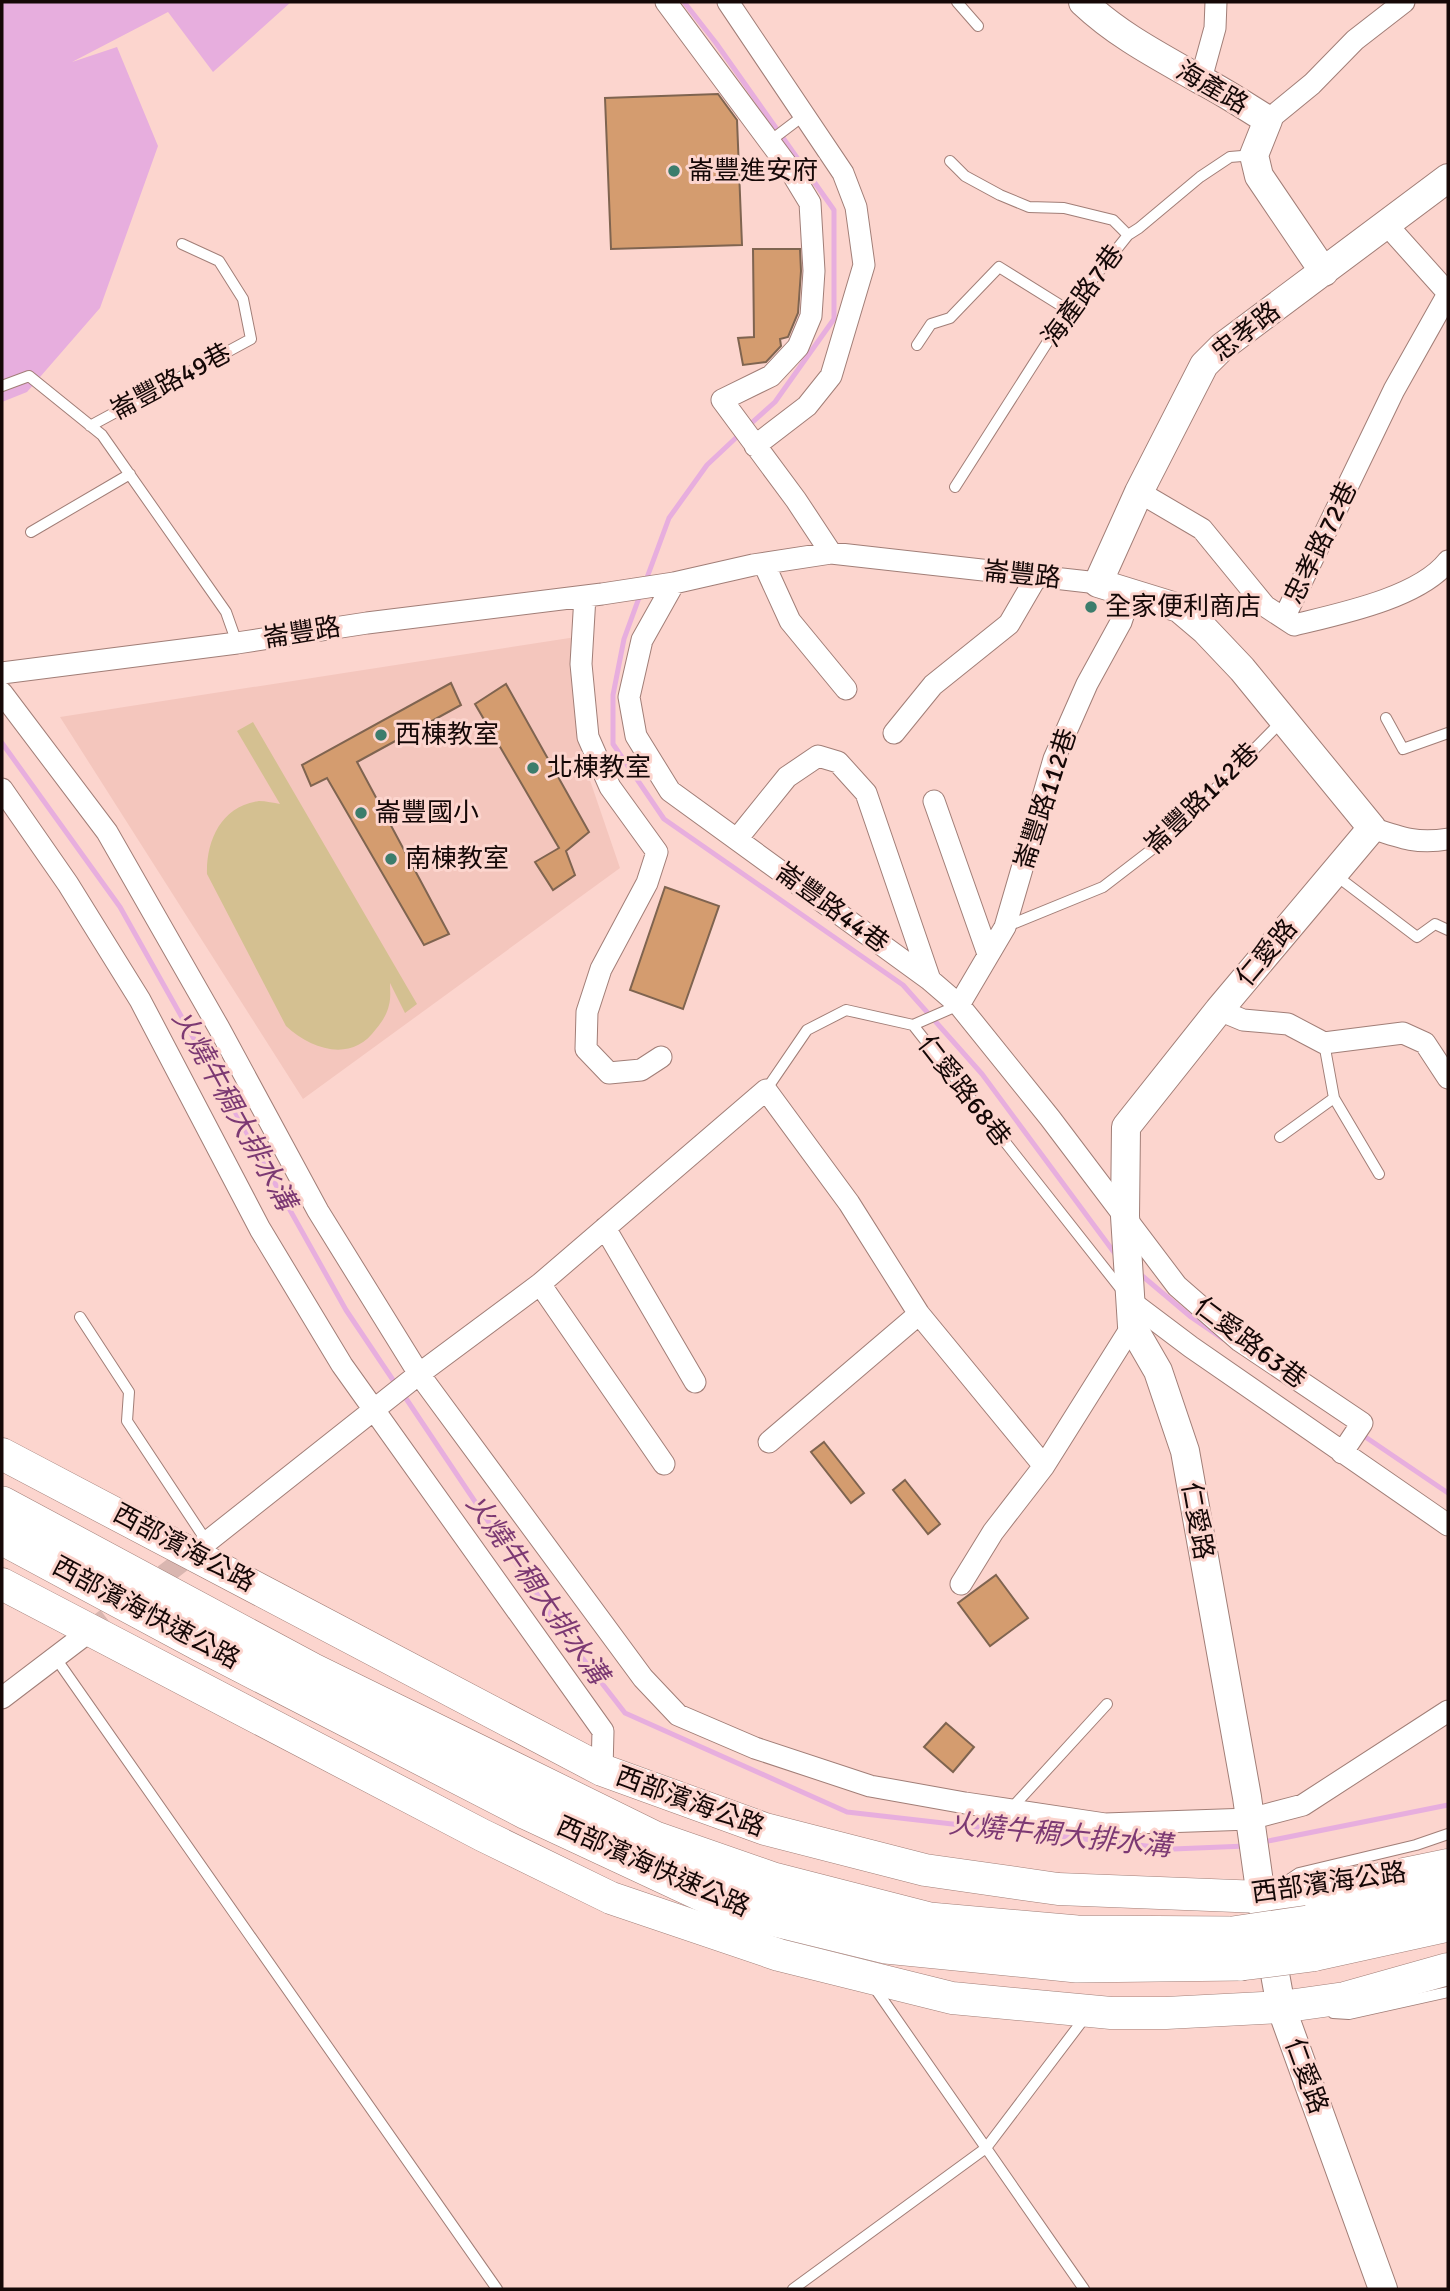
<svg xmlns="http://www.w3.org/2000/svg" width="1450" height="2291" font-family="Signika,'Noto Sans TC',sans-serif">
<rect width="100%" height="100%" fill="#fcd5ce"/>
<path fill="#f4c6bd" d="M576,637L582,757L620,868L303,1099L60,717Z"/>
<path fill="#d4c091" d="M253,722L417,1004L405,1013L390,983C390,990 391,998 389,1005C387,1014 382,1022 376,1029C352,1063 312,1050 286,1026L207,874C206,841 221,806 259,801C266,801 274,803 280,804L237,731Z"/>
<path fill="#e7aede" d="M2,2H291L213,72L168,12L72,62L117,47L158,146L100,308L27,392L2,402Z"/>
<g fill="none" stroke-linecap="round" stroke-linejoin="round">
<path stroke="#e7aede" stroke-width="5" d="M684,2L716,43L834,210V319L775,402L747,427
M645,583L669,518L707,465L740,434
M640,595L624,639L613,695V744L664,819L903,985L982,1074L1116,1255
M2,743L120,907L346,1310L397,1386
M1140,1274L1191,1317L1223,1339
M403,1394L563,1633L625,1713L847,1812L1173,1849L1246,1846
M1361,1434L1448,1493
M1263,1842L1448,1805"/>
</g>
<path fill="#d49c6f" stroke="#7f6450" stroke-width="2" d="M718,94L737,120L742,245L611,249L605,98Z
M753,249H800L801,271L798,313L788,337L780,339L781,346L766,362L743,365L738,338L754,337Z
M451,683L461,705L357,762L449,934L424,945L327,778L311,786L302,765Z
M506,684L589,832L566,851L575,875L553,890L535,862L559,848L475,704Z
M665,887L719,906L683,1009L630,990Z
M824,1442L864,1493L851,1503L811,1452Z
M905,1480L940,1524L928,1534L893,1490Z
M996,1575L1028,1618L990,1646L958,1603Z
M946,1723L974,1747L953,1772L924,1747Z"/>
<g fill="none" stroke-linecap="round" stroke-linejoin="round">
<path stroke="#d9b6b0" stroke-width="21" stroke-dasharray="21 10" stroke-linecap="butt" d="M90,1631L193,1553"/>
<defs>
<path id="lane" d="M957,2L978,26
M770,141L803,116
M950,161L965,176L1000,195L1029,207L1064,208L1113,220L1128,235
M917,345L931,324L950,318L999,267L1068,310
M2,386L29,376L102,435L226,612L237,643
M90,426L251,339L243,299L219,261L182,244
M955,487L1068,310L1128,235L1139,228L1200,177L1230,157L1254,155
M31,532L130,474
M1386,718L1403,749L1448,733
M1334,874L1417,937L1435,924L1448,930
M1005,927L1103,887L1168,837L1282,721
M913,1025L959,1005
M1324,1043L1334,1098L1379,1174
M766,1090L807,1030L846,1010L913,1025L1124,1293
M1280,1137L1334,1098
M80,1317L129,1392L127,1421L207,1542
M55,1657L497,2289
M1010,1810L1107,1704
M1284,1883L1299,1873L1416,1845L1448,1834
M872,1984L1084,2289
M1333,2013L1349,2014L1448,1992
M793,2289L986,2148L1086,2016"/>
<path id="street" d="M666,2L787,165L810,203L814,271L811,316L798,347L771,376L722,400L796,500L831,553
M728,2L843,173L856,207L864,265L831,376L807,406L755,446
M1201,79L1215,28L1216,2
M1268,120L1312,84L1355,40L1404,2
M1387,225L1448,293
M1139,492L1202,529L1265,606L1294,625C1339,614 1419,598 1448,561
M764,564L790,621L846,689
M674,583L642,640L629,697L636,736L670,791L930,980L959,1005L1050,1118L1177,1286L1240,1341L1362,1423L1342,1453
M585,596L581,664L588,737L610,787L657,852L647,883L601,969L587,1012L586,1049L609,1073L641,1070L661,1057
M1284,618L1394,390L1448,294
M2,673L237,643L367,623L602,594L674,583L753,565L831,553L1098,583
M2,693L107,832L219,1028L318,1211L419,1374L643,1678L678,1715L755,1748L870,1786L965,1803L1105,1824L1250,1819L1303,1805L1448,1711
M894,733L933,685L1009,624L1037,576
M2,789L68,884L140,1000L260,1229L342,1365L603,1731L602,1770
M934,801L988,954
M1372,828C1401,838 1417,844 1448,839
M737,839L787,777L818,756L838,762L866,793L930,980
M959,1005L1005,927L1054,759L1087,684L1121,622L1131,592
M1219,1010L1243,1020L1288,1024L1324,1043L1403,1033L1425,1043L1448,1078
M605,1228L695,1382
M540,1284L664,1464
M1130,1301L1191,1347L1448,1525
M769,1442L919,1314
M193,1553L419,1374L540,1284L766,1090L849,1203L919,1314L1044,1466
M961,1584L993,1532L1044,1466L1132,1326
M2,1698L90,1631"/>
<path id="secondary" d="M1083,2C1118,35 1157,55 1199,79C1223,91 1245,106 1268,120L1254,155L1259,176L1324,272
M1383,2289L1281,2007L1261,1897L1247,1797L1185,1451L1158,1371L1132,1326L1125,1216L1126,1127L1219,1010L1372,828L1242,669L1205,630L1179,608L1098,583L1139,492L1204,365L1222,347L1448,178"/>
<path id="primary" d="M2,1454L602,1770L765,1829L925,1870L1058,1889L1261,1897L1380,1879L1448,1865
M2,1584L482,1835L611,1898L779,1955L952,1998L1111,2013H1166L1281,2007L1345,1998L1448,1969"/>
<path id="highway" d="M2,1505L311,1671L655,1840L773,1881L929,1921L1077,1934L1233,1935
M2,1536L201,1643L527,1811L735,1908L886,1945L1077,1964L1241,1962
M1308,1924L1448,1896
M1312,1953L1448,1923"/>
</defs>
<use href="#lane" stroke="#a17e77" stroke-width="12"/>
<use href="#street" stroke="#a17e77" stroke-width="23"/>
<use href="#secondary" stroke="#a17e77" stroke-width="30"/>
<use href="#primary" stroke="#a17e77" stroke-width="33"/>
<use href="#highway" stroke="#a17e77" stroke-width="38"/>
<use href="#lane" stroke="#fff" stroke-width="10"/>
<use href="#street" stroke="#fff" stroke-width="21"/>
<use href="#secondary" stroke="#fff" stroke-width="28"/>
<use href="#primary" stroke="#fff" stroke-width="32"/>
<use href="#highway" stroke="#fff" stroke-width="37"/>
<defs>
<path id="highway-bridge" d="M1233,1935L1308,1924
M1241,1962L1312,1953"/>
</defs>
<use href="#highway-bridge" stroke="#a17e77" stroke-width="38" stroke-linecap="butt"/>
<use href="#highway-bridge" stroke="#fff" stroke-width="37"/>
</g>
<g fill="#3c7d6c" stroke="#fcd5ce" stroke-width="2.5">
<circle cx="674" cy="171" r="7"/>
<circle cx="1091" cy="607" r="7"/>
<circle cx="381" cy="735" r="7"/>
<circle cx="533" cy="768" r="7"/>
<circle cx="361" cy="813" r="7"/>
<circle cx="391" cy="859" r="7"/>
</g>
<g text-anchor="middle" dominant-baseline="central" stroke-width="6" stroke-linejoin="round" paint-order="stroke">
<g font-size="26" fill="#150807" stroke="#fcd5ce">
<text transform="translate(1212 88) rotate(30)">海產路</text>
<text transform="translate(1083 296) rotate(-54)">海產路7巷</text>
<text transform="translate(1246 332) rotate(-38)">忠孝路</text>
<text transform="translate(171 382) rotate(-28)">崙豐路49巷</text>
<text transform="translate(1321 543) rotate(-64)">忠孝路72巷</text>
<text transform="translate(1022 575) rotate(6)">崙豐路</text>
<text transform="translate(302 633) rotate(-9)">崙豐路</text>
<text transform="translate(1046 799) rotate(-72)">崙豐路112巷</text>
<text transform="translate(1202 799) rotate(-44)">崙豐路142巷</text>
<text transform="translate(832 908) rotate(36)">崙豐路44巷</text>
<text transform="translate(1267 953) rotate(-50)">仁愛路</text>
<text transform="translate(964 1091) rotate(52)">仁愛路68巷</text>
<text transform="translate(1250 1343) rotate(37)">仁愛路63巷</text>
<text transform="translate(1197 1521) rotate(80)">仁愛路</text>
<text transform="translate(184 1548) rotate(28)">西部濱海公路</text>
<text transform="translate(146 1613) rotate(28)">西部濱海快速公路</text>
<text transform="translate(690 1802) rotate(20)">西部濱海公路</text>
<text transform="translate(653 1867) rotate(24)">西部濱海快速公路</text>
<text transform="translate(1329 1883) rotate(-8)">西部濱海公路</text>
<text transform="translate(1306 2076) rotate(70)">仁愛路</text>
</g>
<g font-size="26" fill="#150807" stroke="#fcd5ce" text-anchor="start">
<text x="688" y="171">崙豐進安府</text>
<text x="1105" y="607">全家便利商店</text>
<text x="395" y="735">西棟教室</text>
<text x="547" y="768">北棟教室</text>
<text x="375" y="813">崙豐國小</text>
<text x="405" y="859">南棟教室</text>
</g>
<g font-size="28" font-style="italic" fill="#7c3973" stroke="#fcd5ce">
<text transform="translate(234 1110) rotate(61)">火燒牛稠大排水溝</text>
<text transform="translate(537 1589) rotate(55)">火燒牛稠大排水溝</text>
<text transform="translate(1060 1835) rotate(6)">火燒牛稠大排水溝</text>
</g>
</g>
<rect width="1450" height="2291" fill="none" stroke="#150807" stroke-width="7"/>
</svg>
